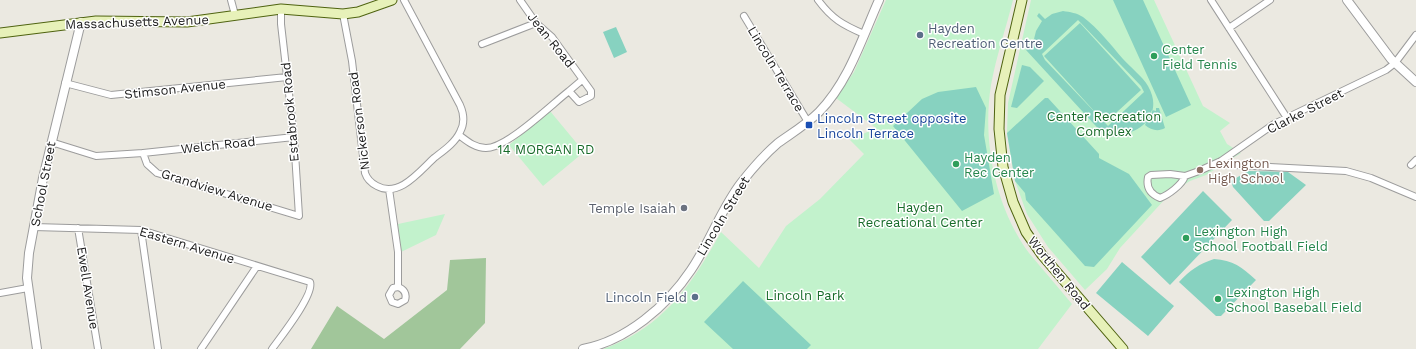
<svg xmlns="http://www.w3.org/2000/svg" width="1416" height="349" font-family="'Work Sans',sans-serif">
<rect width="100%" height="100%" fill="#ebe9e1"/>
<path fill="#a1c69a" d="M486,258L485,323L460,349H311L337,306L384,339L447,290L450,260Z"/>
<path fill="#c2f2cc" d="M886,0H1013C1006,28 996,57 991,85C982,141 995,207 1029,253C1043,270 1058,287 1072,304L1038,349H603C663,328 692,284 721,232L759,268L786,226L820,199L864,154L850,140L876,128L836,98L854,72Z
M1031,0H1154L1203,106L1230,123L1220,131L1227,144L1241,153L1206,175L1190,181L1177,189L1166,198L1120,248L1107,269L1085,290L1048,247L1027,214L1015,181L1007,133L1008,103Z
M550,111L584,152L543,186L509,145Z
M445,214L436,235L401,252L398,224Z"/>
<path fill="#87d2c0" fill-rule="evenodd" d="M1113,0H1143L1191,105L1166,117Z
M1063,11C1070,12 1077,13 1083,17C1098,28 1111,45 1123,59C1131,68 1142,76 1148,86C1165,115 1138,139 1109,133L1105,136L1026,50L1033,43L1036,31L1042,21L1037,16L1039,13L1045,19L1052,14ZM1078,20L1141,86L1144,92L1108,126L1045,60L1042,54Z
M1080,23L1141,90L1105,123L1044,56Z
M616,27L627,52L614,58L603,32Z
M1022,65L1030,67L1044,81L1017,108L1011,107Z
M976,87L986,108L984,135L994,194L962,211L893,126L922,99L938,92Z
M1045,98H1048L1099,154V158L1129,174L1152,205L1094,267L1085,266L1026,200L1025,193L1015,181L1007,133Z
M1156,108H1159L1165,128C1158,132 1151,130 1145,125L1152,110L1156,111Z
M1248,171L1288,172L1306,185L1269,221H1264L1233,187L1231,181Z
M1203,191L1232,220L1170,285L1141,257Z
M1214,259C1233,260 1242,267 1256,280L1221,316H1216L1179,282C1190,270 1199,264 1214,259Z
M1122,262L1174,306L1148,336L1096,293Z
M743,281L811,345L807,349H733L704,322Z"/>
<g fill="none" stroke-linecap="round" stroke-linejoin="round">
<defs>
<path id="minor" d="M231,0L235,15
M520,0L536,23L552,37L591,91V96L579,102L569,91L582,80
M818,0C832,19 843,25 864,34
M1211,0L1287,118
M343,14L352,61L365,173C367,179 371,183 377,186C399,198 419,172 434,158C443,151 455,143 460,132C465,123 464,114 460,105L404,0
M744,16L808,122
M1229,28L1270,0
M482,44L536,23
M65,83L111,95L287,77
M459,135C467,141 475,148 486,148C507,148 551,105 569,91
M51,142L96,156L143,153L147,164L157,173L299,216L294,137L281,24V9
M143,153L294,137
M1221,161L1235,165L1346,171L1371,178L1416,197
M1411,165L1416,160
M1185,176C1182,185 1168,195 1160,198C1150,194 1146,187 1148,177L1151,175L1170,174L1185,176L1199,171L1221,161L1274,124L1386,70L1395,63L1416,35
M389,189L398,252V287L393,288L389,295L392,302L398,304L405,300C407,294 404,289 398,287
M34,227L141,230L310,282C315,294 280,338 272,349
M78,228L98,349
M141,230L158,349
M0,293L28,288
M201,349L257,266"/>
<path id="tertiary" d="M1347,0L1391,59L1416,82
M37,349L27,278L29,253L43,178L81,22
M583,349C626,341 667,306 691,270C710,242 721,209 741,183C752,169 764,155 778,143C792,133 807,124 819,112C849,81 862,38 879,0"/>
<path id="secondary" d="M1022,0L1000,95L999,129L1003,167L1013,202L1026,232L1042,255L1123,349
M0,33L96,21L187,22L281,9L343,14L358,12L392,0"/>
</defs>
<use href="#minor" stroke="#9c9c9c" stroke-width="8"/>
<use href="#tertiary" stroke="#9c9c9c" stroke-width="10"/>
<use href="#secondary" stroke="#4f6310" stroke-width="11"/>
<use href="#minor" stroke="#fff" stroke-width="6"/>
<use href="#tertiary" stroke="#fff" stroke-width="8"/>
<use href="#secondary" stroke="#e7f1b9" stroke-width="9"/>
</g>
<g fill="#5c6f8a" stroke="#fff" stroke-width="1.5">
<circle cx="920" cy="35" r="4"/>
<circle cx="695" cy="297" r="4"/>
</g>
<g fill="#2e9e5b" stroke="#fff" stroke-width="1.5">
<circle cx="1154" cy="56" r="4"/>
<circle cx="956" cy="164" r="4"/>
<circle cx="1186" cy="238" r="4"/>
<circle cx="1218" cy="299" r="4"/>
</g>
<rect fill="#1a4fb4" stroke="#fff" stroke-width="1.5" x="805" y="121" width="8" height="8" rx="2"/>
<circle fill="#8d6e63" stroke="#fff" stroke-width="1.5" cx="1200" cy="170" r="4"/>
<circle fill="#6b7280" stroke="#fff" stroke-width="1.5" cx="684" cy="208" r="4"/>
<g text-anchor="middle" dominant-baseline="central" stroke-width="3" stroke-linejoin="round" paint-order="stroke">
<g font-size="13" fill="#1b1b1b" stroke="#fff">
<text transform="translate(137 22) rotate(-2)">Massachusetts Avenue</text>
<text transform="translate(551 40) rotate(51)">Jean Road</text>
<text transform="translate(776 69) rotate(59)">Lincoln Terrace</text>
<text transform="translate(175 89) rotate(-6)">Stimson Avenue</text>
<text transform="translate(1305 111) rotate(-27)">Clarke Street</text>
<text transform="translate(290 112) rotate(-95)">Estabrook Road</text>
<text transform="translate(359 121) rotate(-97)">Nickerson Road</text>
<text transform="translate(218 145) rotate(-6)">Welch Road</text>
<text transform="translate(43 184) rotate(-79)">School Street</text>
<text transform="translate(217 190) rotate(17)">Grandview Avenue</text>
<text transform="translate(723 216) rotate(-59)">Lincoln Street</text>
<text transform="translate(187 245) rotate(17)">Eastern Avenue</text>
<text transform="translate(1059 273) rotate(51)">Worthen Road</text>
<text transform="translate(88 288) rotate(81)">Ewell Avenue</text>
</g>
<g font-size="13" fill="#4e5e75" stroke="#fff" text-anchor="start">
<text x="928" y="28">Hayden<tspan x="928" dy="15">Recreation Centre</tspan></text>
<text x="687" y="297" text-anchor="end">Lincoln Field</text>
</g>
<g font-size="13" fill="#27864d" stroke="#fff" text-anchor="start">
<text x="1162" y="49">Center<tspan x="1162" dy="15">Field Tennis</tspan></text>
<text x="964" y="157">Hayden<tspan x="964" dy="15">Rec Center</tspan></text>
<text x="1194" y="231">Lexington High<tspan x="1194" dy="15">School Football Field</tspan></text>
<text x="1226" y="292">Lexington High<tspan x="1226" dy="15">School Baseball Field</tspan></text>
</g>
<g font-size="13" fill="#176b29" stroke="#fff">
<text x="1104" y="116">Center Recreation<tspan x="1104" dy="15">Complex</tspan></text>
<text x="546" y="149">14 MORGAN RD</text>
<text x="920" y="207">Hayden<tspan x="920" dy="15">Recreational Center</tspan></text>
<text x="805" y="295">Lincoln Park</text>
</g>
<g font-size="13" fill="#164399" stroke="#fff" text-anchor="start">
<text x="817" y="118">Lincoln Street opposite<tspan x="817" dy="15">Lincoln Terrace</tspan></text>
</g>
<g font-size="13" fill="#785e54" stroke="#fff" text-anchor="start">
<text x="1208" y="163">Lexington<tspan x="1208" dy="15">High School</tspan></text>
</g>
<g font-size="13" fill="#5b616d" stroke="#fff" text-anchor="end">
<text x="676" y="208">Temple Isaiah</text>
</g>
</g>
</svg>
